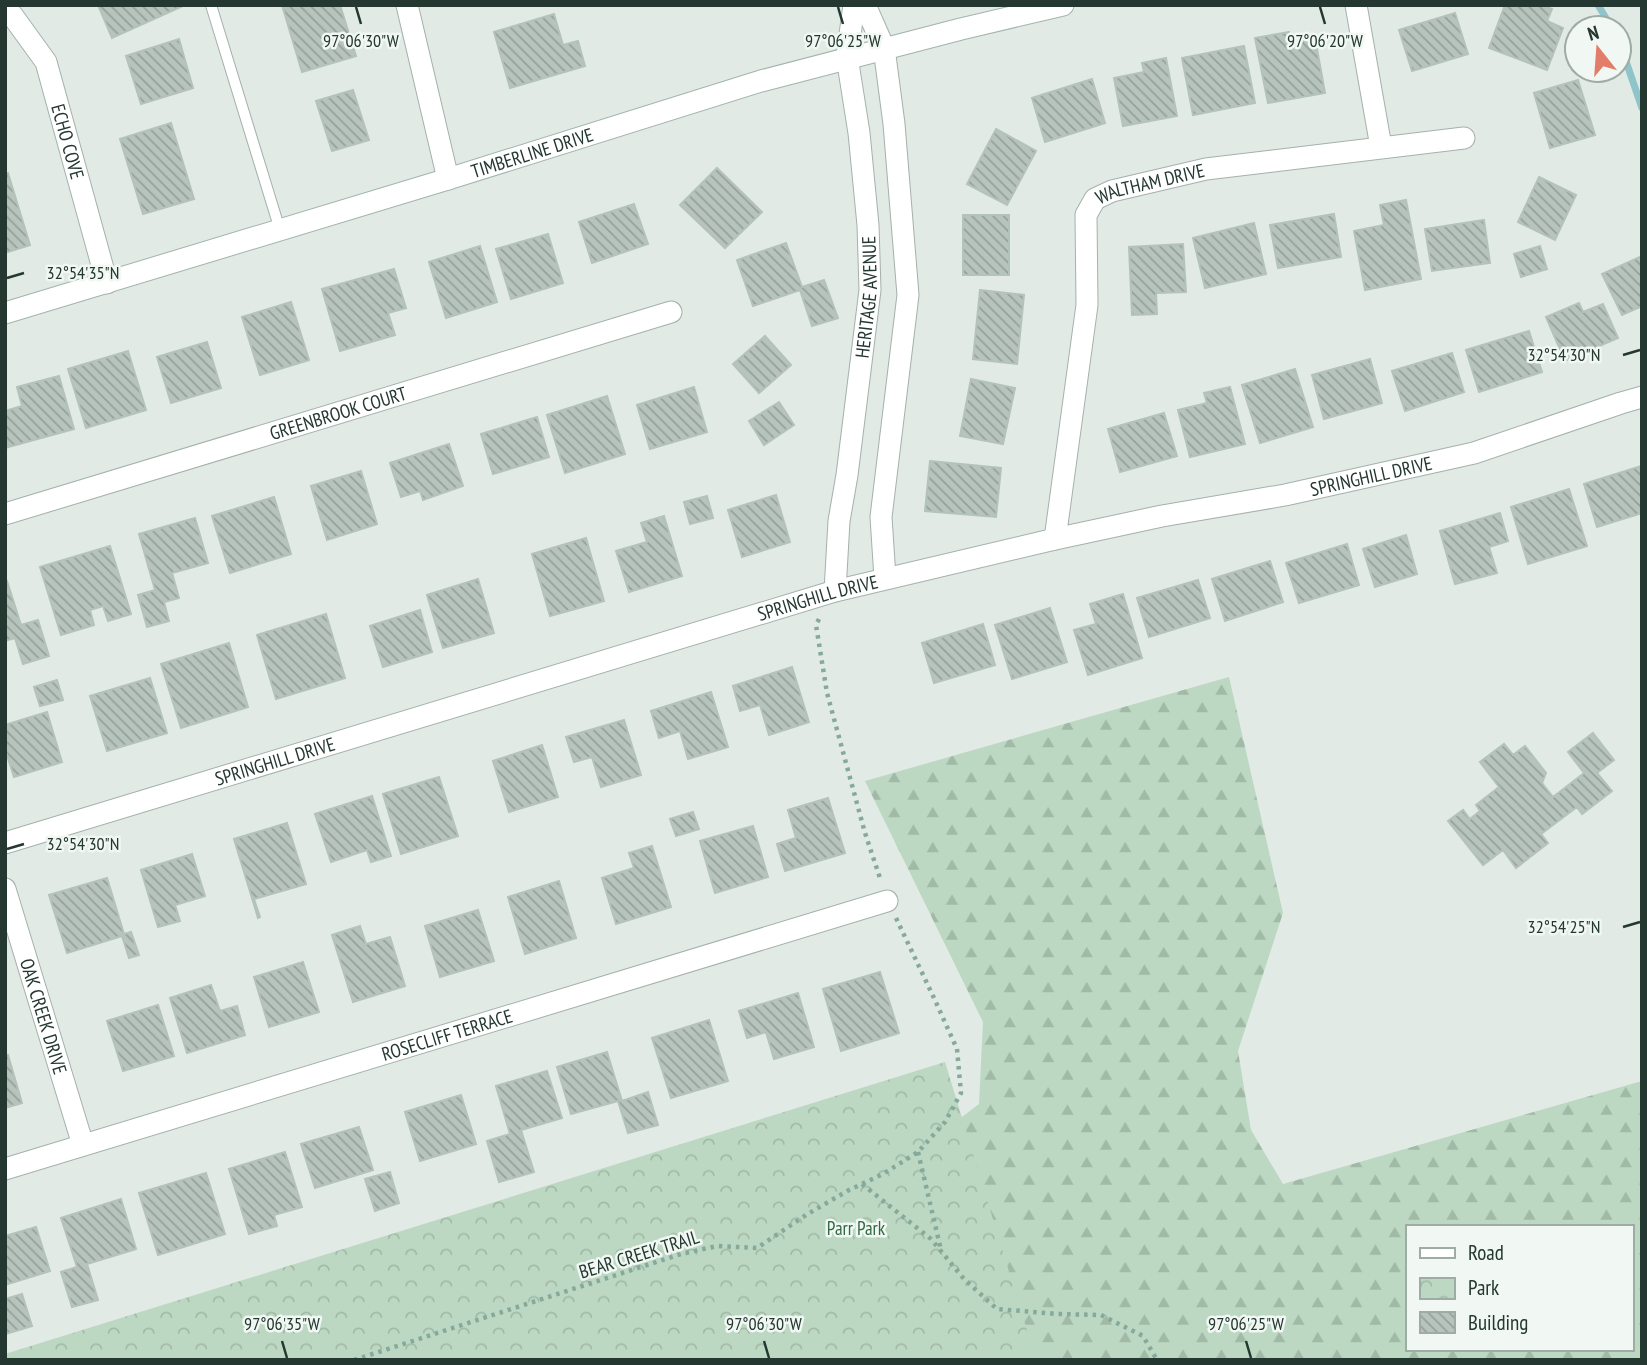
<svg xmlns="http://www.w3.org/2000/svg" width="1647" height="1365" font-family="'PT Sans Narrow',sans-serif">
<defs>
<pattern id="forest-firs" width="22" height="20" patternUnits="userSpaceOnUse" patternTransform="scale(1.75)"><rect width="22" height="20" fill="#bcd8c2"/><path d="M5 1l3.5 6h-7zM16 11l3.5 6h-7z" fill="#a1baa7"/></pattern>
<pattern id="park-crowns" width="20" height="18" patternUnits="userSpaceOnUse" patternTransform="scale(1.75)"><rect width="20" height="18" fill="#bcd8c2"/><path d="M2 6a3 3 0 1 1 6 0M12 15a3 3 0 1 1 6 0" fill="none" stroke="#a1baa7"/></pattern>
<pattern id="building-back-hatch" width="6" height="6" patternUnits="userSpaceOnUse" patternTransform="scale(1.75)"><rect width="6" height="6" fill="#b7c4be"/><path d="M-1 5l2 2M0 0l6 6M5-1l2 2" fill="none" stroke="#95a09b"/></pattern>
</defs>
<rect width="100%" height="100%" fill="#e1eae5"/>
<path fill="url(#forest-firs)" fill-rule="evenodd" d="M1229,677L1283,913L1238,1051L1251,1130L1283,1184L1642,1081V1360H392L787,1250L979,1104L983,1022L865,781ZM1407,1227H1631V1349H1407Z"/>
<path fill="url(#park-crowns)" d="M945,1062L1036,1360H5V1354Z"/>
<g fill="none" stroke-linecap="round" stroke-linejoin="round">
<path stroke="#8fc4c8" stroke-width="7" d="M1598,5L1612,28
M1619,41L1642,108"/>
</g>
<path fill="url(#building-back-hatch)" stroke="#b4c2bc" stroke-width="2" d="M98,5H182L183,6L112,38Z
M282,5H340L356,56L302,72Z
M1505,5H1542L1552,9L1547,21L1563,28L1547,70L1489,48Z
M1455,13L1468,54L1412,71L1399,30Z
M554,14L563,45L578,41L585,66L510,88L494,32Z
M1289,32L1290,43L1315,38L1325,93L1268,103L1255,38Z
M179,39L193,88L141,104L126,56Z
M1244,46L1255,103L1193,115L1182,58Z
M1166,58L1177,116L1123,126L1114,78L1144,72L1142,63Z
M1092,79L1105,123L1045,142L1032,98Z
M1578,80L1595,135L1550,148L1534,93Z
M353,90L369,140L332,151L316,101Z
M171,123L194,199L143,214L120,139Z
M996,129L1036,151L1007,205L967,184Z
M717,168L762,212L725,248L680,205Z
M8,173L30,245L5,253V174Z
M1539,177L1576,195L1555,240L1518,222Z
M1406,200L1421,279L1365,290L1354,231L1384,225L1380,205Z
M634,204L648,244L592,263L579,222Z
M1334,214L1341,257L1278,268L1270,225Z
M963,215H1009V275H963Z
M1484,220L1490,263L1432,271L1425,229Z
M1254,223L1266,274L1205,288L1193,238Z
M548,234L563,283L511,299L496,249Z
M786,243L802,287L824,280L838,318L812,326L800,290L753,306L737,260Z
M1183,244L1186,292L1156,293L1157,314L1132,315L1129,247Z
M480,246L497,302L446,318L429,262Z
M1540,246L1547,269L1521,277L1514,254Z
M1642,256V306L1622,315L1602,274Z
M394,269L406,308L388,313L395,335L340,351L322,289Z
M980,290L1024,295L1017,364L973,359Z
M291,302L309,360L260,375L242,317Z
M1579,303L1583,312L1603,304L1618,338L1565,361L1546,317Z
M1529,331L1542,372L1479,392L1466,350Z
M765,336L791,365L759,393L733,364Z
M207,342L221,388L171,403L157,357Z
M128,351L146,410L86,428L68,369Z
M1452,353L1464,392L1405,411L1392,371Z
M1370,359L1382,403L1324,419L1312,375Z
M1295,369L1313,427L1260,443L1242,385Z
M59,376L74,429L5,448V411L22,406L17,387Z
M971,379L1015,388L1003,444L960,436Z
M694,387L707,432L650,449L637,405Z
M1230,387L1245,444L1190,457L1178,410L1207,403L1204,393Z
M607,396L625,454L565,473L547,415Z
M779,402L794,425L764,445L749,421Z
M1164,413L1177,456L1120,472L1108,429Z
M537,417L549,457L493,474L481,434Z
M449,444L463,486L423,500L420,491L401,497L390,463Z
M930,461L1001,468L996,517L925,511Z
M1641,466L1642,513L1597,527L1584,484Z
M361,471L377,524L327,540L311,486Z
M1569,489L1587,546L1528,564L1511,507Z
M776,495L790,542L742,557L728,510Z
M707,496L713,518L690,524L684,502Z
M274,497L291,554L230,573L212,516Z
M1500,513L1508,541L1489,547L1497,573L1455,584L1440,531Z
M664,516L682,576L629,592L616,551L647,542L641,523Z
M195,518L208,563L172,573L179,598L164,602L169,621L147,627L138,595L155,590L139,534Z
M1406,535L1417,574L1375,587L1363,549Z
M586,538L604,601L550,616L532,554Z
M1347,544L1359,585L1299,603L1286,563Z
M110,546L131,614L108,621L103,606L90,610L94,625L61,635L40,567Z
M1270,561L1283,602L1225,621L1212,579Z
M478,579L494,633L443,648L427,595Z
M1198,580L1210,618L1149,637L1137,598Z
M5,581H7L21,625L38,620L49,656L23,664L15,638L5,641Z
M1123,594L1142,658L1088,675L1074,630L1096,624L1090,604Z
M1050,608L1067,662L1012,679L995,625Z
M420,610L432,652L383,667L370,626Z
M326,614L345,678L276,699L257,635Z
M983,624L995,665L934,683L922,643Z
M229,643L248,707L181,728L161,664Z
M792,667L809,722L769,735L760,705L740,711L733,686Z
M150,678L167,733L107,751L90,696Z
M57,680L63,700L40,706L34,687Z
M711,692L728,747L688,759L680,731L659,738L651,711Z
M47,712L62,762L14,777L5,749V725Z
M624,720L641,775L601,787L592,757L574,762L566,737Z
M1593,733L1614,760L1597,773L1612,791L1582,814L1577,807L1541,834L1548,843L1516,868L1503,850L1483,865L1448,821L1463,810L1470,819L1480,811L1476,805L1499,787L1480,762L1504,744L1513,755L1525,746L1546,773L1542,783L1553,797L1584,773L1568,752Z
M542,745L558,797L509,812L493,761Z
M439,777L458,836L401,854L383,794Z
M372,796L391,856L371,862L367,850L331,862L315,814Z
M828,798L845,853L785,871L777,844L796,838L788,810Z
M693,812L699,829L676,836L670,819Z
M287,823L306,884L254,899L260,917L258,918L234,839Z
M753,826L768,877L715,893L700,841Z
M652,846L671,907L616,924L602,878L634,868L629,853Z
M192,854L205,896L175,905L180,921L158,927L141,870Z
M107,878L124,934L131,932L139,955L129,958L122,936L67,953L49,895Z
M559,881L576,938L525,954L508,897Z
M478,910L494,961L440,977L425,926Z
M360,926L366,944L390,937L405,986L353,1002L332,935Z
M303,962L319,1012L269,1027L254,977Z
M880,972L899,1033L841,1051L823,989Z
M211,985L220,1011L237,1006L245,1035L187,1053L170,998Z
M798,993L814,1047L774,1059L766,1032L747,1038L739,1011Z
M158,1005L174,1056L123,1071L107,1021Z
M709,1020L728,1081L671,1098L652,1038Z
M607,1052L622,1101L648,1092L658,1125L628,1133L618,1101L571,1114L557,1067Z
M5,1055H8L22,1103L5,1108Z
M547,1071L562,1118L521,1130L534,1172L499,1182L487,1141L510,1134L496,1086Z
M461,1095L476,1144L420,1161L405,1112Z
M359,1127L373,1170L315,1188L301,1144Z
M285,1152L302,1207L274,1215L277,1226L249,1234L229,1169Z
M390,1172L399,1203L375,1211L365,1179Z
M206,1173L225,1234L158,1255L139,1193Z
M121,1199L136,1249L87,1264L98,1300L72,1307L61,1272L77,1267L61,1218Z
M36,1227L50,1271L5,1285V1236Z
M22,1294L32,1326L6,1334L5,1299Z"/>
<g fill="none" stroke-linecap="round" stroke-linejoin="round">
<defs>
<path id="lane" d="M211,5L280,230"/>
<g id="street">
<path d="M407,5L448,179"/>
<path d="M1356,5L1381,147"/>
<path id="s1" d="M5,10L12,15L46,62L107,283"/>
<path d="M884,48L894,124L908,295L881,517L885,578"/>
<path id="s2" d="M5,514L671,312"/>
<path id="s3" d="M1055,539L1087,305L1086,215L1095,199L1112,191L1206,169L1464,138"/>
<path id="s4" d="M835,591L839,521L847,475L870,290L868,225L859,133L847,57"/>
<path id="s5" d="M5,843L835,591L1055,539L1162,516L1285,495L1474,453L1621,403L1642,397"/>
<path id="s6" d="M5,889L83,1145"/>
<path id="s7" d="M5,1169L887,901"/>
</g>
<g id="secondary">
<path d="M865,5L884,48"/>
<path d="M847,57L854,5"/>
<path id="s8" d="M5,313L448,179L761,81L961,29L1063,5"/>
</g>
</defs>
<use href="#lane" stroke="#a5b1ab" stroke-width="12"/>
<use href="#street" stroke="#a5b1ab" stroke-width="23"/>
<use href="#secondary" stroke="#a2b4ac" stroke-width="23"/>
<path stroke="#85a99b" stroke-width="4.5" stroke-dasharray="3.5 5" stroke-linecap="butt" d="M819,619L816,625L827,693L865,833L881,881
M918,1152L941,1250
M862,1184L931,1239L964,1279L997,1309L1058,1314L1101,1315L1143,1336L1157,1360
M354,1360L681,1254L717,1246L757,1248L806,1215L849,1190L883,1174L918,1152L945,1122L961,1093L957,1049L934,998L896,918"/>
<use href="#lane" stroke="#fff" stroke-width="10"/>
<use href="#street" stroke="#fff" stroke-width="21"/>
<use href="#secondary" stroke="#fff" stroke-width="21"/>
</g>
<path fill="none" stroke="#243831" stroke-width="2.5" d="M356,7L361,24M838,7L843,24M1320,7L1325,24M7,278L24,273M1623,355L1640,350M7,849L24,844M1623,927L1640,922M282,1341L287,1358M764,1341L769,1358M1246,1341L1251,1358"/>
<g text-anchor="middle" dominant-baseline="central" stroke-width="5" stroke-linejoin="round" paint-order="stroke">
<g font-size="19" fill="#243831" stroke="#f1f7f3">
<text stroke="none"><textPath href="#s1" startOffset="149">ECHO COVE</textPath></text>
<text stroke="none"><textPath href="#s8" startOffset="551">TIMBERLINE DRIVE</textPath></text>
<text stroke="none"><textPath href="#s3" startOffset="402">WALTHAM DRIVE</textPath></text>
<text stroke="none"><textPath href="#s4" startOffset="296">HERITAGE AVENUE</textPath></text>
<text stroke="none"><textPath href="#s2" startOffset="348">GREENBROOK COURT</textPath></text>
<text stroke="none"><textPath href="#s5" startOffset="1416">SPRINGHILL DRIVE</textPath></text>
<text stroke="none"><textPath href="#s5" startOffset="849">SPRINGHILL DRIVE</textPath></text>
<text stroke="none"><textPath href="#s5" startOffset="282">SPRINGHILL DRIVE</textPath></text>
<text stroke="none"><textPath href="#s6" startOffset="133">OAK CREEK DRIVE</textPath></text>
<text stroke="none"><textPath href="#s7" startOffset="462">ROSECLIFF TERRACE</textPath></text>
<text transform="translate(639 1254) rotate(-17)">BEAR CREEK TRAIL</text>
</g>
<g font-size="19" fill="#336a44" stroke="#f1f7f3">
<text x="856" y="1228">Parr Park</text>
</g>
</g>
<g font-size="18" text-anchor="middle" fill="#243831" stroke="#f1f7f3" stroke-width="5" stroke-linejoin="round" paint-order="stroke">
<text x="361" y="47">97°06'30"W</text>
<text x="843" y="47">97°06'25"W</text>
<text x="1325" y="47">97°06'20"W</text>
<text x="83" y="279">32°54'35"N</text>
<text x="1564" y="361">32°54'30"N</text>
<text x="83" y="850">32°54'30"N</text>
<text x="1564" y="933">32°54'25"N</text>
<text x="282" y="1330">97°06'35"W</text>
<text x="764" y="1330">97°06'30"W</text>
<text x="1246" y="1330">97°06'25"W</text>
</g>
<rect width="1647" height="1365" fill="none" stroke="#243831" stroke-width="14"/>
<rect x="1406" y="1225" width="228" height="126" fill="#f1f7f3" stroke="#9faba5" stroke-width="2"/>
<rect x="1420" y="1248" width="35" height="10" fill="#ffffff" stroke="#9faba5" stroke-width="2"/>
<text x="1468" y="1260" font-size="21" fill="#243831">Road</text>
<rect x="1420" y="1278" width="35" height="21" fill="url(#park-crowns)" stroke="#9faba5" stroke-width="2"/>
<text x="1468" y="1295" font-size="21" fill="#243831">Park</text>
<rect x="1420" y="1312" width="35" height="21" fill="url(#building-back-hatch)" stroke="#9faba5" stroke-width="2"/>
<text x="1468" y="1330" font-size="21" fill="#243831">Building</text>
<g transform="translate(1598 49) rotate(343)"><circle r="33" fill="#f1f7f3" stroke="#9faba5" stroke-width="2"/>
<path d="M0-5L12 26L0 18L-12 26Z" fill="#e17d68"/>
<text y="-10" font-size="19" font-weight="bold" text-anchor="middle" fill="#243831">N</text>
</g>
</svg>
